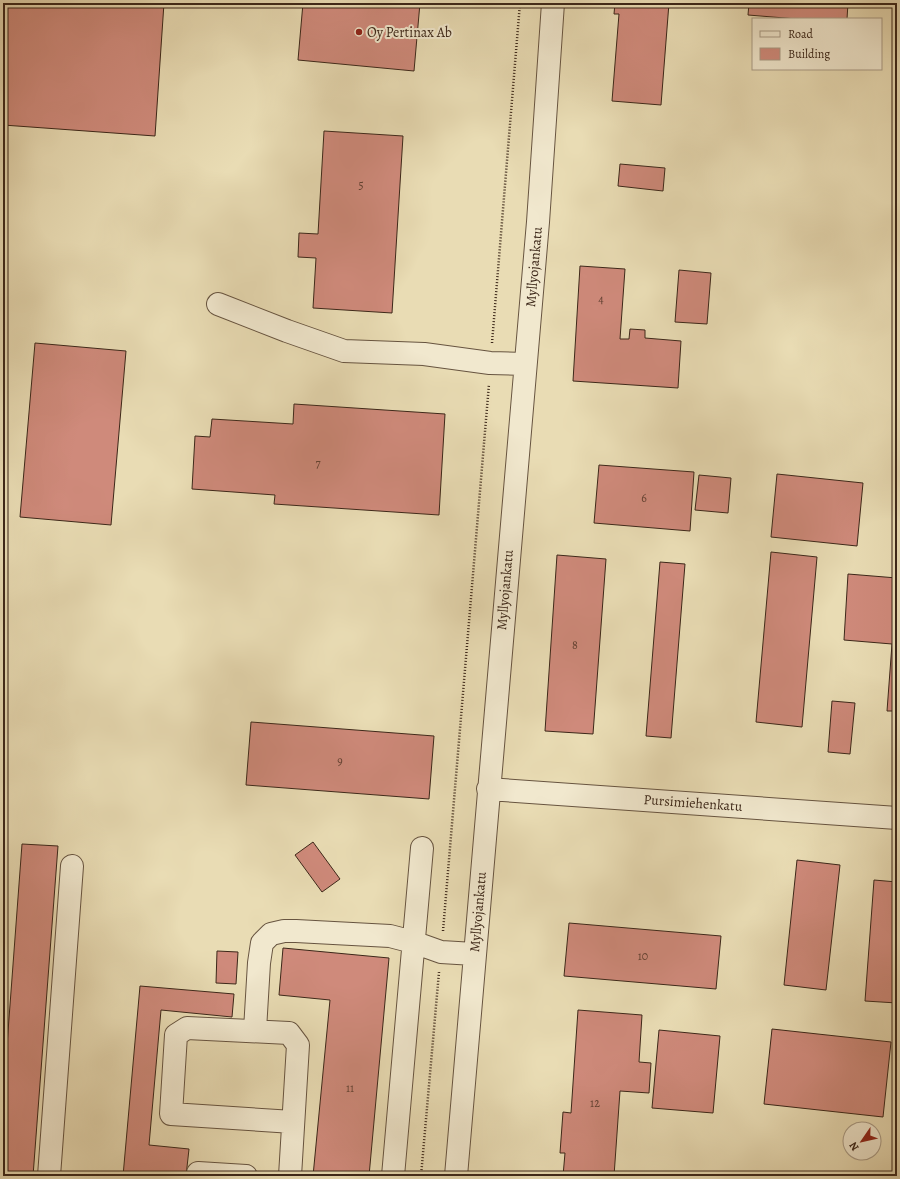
<svg xmlns="http://www.w3.org/2000/svg" width="900" height="1179" font-family="Alegreya,serif">
<rect width="100%" height="100%" fill="#e9dcb4"/>
<filter id="stains"><feTurbulence type="fractalNoise" baseFrequency=".005" numOctaves="4"/><feColorMatrix values="0 0 0 0 .2 0 0 0 0 .09 0 0 0 0 .02 0 0 0 .5 -.17"/></filter>
<radialGradient id="worn" r=".72"><stop offset=".6" stop-color="#630" stop-opacity="0"/><stop offset="1" stop-color="#630" stop-opacity=".3"/></radialGradient>
<path fill="#cf8a7b" stroke="#3c2719" d="M3,3H164L155,136L3,125Z
M303,3H420L414,71L298,60Z
M615,3H669L661,105L612,101L619,14H614Z
M749,3H848L847,19H797L748,15Z
M324,131L403,136L392,313L313,308L316,258L298,257L299,233L318,234Z
M620,164L665,168L663,191L618,186Z
M580,266L625,269L620,339H629L630,329L645,330V338L681,341L678,388L573,381Z
M679,270L711,273L707,324L675,322Z
M35,343L126,351L111,525L20,517Z
M294,404L445,414L439,515L274,504L275,495L192,489L195,436L210,437L212,419L293,424Z
M599,465L694,472L690,531L594,523Z
M777,474L863,483L857,546L771,537Z
M699,475L731,478L728,513L695,510Z
M771,552L817,557L802,727L756,722Z
M557,555L606,559L593,734L545,731Z
M660,562L685,564L671,738L646,736Z
M848,574L897,578V711H887L892,644L844,640Z
M832,701L855,703L850,754L828,752Z
M251,722L434,736L429,799L246,785Z
M313,842L340,879L322,892L295,855Z
M22,844L58,846L33,1176H3V1099Z
M797,860L840,865L826,990L784,985Z
M874,880L897,882V1003L865,1001Z
M569,923L721,936L716,989L564,976Z
M283,948L389,958L369,1176H313L330,1000L279,995Z
M217,951L238,952L236,984L216,983Z
M140,986L234,994L232,1017L161,1010L149,1145L189,1149L186,1176H123Z
M578,1010L642,1015L639,1062L651,1063L649,1093L620,1091L614,1176H563L565,1153H560L563,1112L571,1113Z
M772,1029L891,1042L883,1117L764,1104Z
M659,1030L720,1036L713,1113L652,1108Z"/>
<g fill="none" stroke-linecap="round" stroke-linejoin="round">
<defs>
<path id="minor" d="M218,304L287,331L344,351L424,354L490,363L525,364
M488,789L897,818
M255,1030L259,963L262,943L271,934L284,931H296L390,936L413,942L441,952L474,954
M49,1176L72,866
M198,1176V1173L246,1176
M290,1176L298,1045L289,1033L187,1028L176,1035L171,1114L293,1122
M393,1176L422,848
M456,1176L538,222L553,3"/>
</defs>
<use href="#minor" stroke="#675440" stroke-width="24"/>
<path stroke="#3c2719" stroke-width="2.5" stroke-dasharray="1 2" stroke-linecap="butt" d="M492,343L520,3
M443,931L489,384
M421,1176L439,972"/>
<use href="#minor" stroke="#f1e8ce" stroke-width="22"/>
</g>
<circle fill="#8f2418" stroke="#f1e8ce" stroke-width="1.5" cx="359" cy="32" r="4"/>
<g text-anchor="middle" dominant-baseline="central" stroke-width="4" stroke-linejoin="round" paint-order="stroke">
<g font-size="12" fill="#614032">
<text x="361" y="185">5</text>
<text x="601" y="299">4</text>
<text x="318" y="463">7</text>
<text x="644" y="498">6</text>
<text x="575" y="645">8</text>
<text x="340" y="761">9</text>
<text x="643" y="956">10</text>
<text x="350" y="1088">11</text>
<text x="595" y="1103">12</text>
</g>
<g font-size="14" fill="#3c2719" stroke="#f1e8ce" text-anchor="start">
<text x="367" y="32">Oy Pertinax Ab</text>
</g>
<g font-size="14" fill="#3c2719" stroke="#f1e8ce">
<text transform="translate(534 267) rotate(-85)">Myllyojankatu</text>
<text transform="translate(505 590) rotate(-85)">Myllyojankatu</text>
<text transform="translate(693 803) rotate(4)">Pursimiehenkatu</text>
<text transform="translate(478 912) rotate(-85)">Myllyojankatu</text>
</g>
</g>
<rect width="900" height="1179" fill="none" stroke="#e9dcb4" stroke-width="16"/>
<rect x="4" y="4" width="892" height="1171" fill="none" stroke="#3c2719" stroke-width="2"/>
<rect x="8" y="8" width="884" height="1163" fill="none" stroke="#3c2719"/>
<rect x="752" y="18" width="130" height="52" fill="#f1e8ce" stroke="#a99b86"/>
<rect x="760" y="31" width="20" height="6" fill="#f1e8ce" stroke="#a99b86"/>
<text x="788" y="38" font-size="12" fill="#3c2719">Road</text>
<rect x="760" y="48" width="20" height="12" fill="#cf8a7b" stroke="#a99b86"/>
<text x="788" y="58" font-size="12" fill="#3c2719">Building</text>
<g transform="translate(862 1141) rotate(236)"><circle r="19" fill="#f1e8ce" stroke="#a99b86"/>
<path d="M0-3L7 15L0 10L-7 15Z" fill="#8f2418"/>
<text y="-6" font-size="11" font-weight="bold" text-anchor="middle" fill="#3c2719">N</text>
</g>
<rect width="100%" height="100%" filter="url(#stains)"/>
<rect width="100%" height="100%" fill="url(#worn)"/>
</svg>
